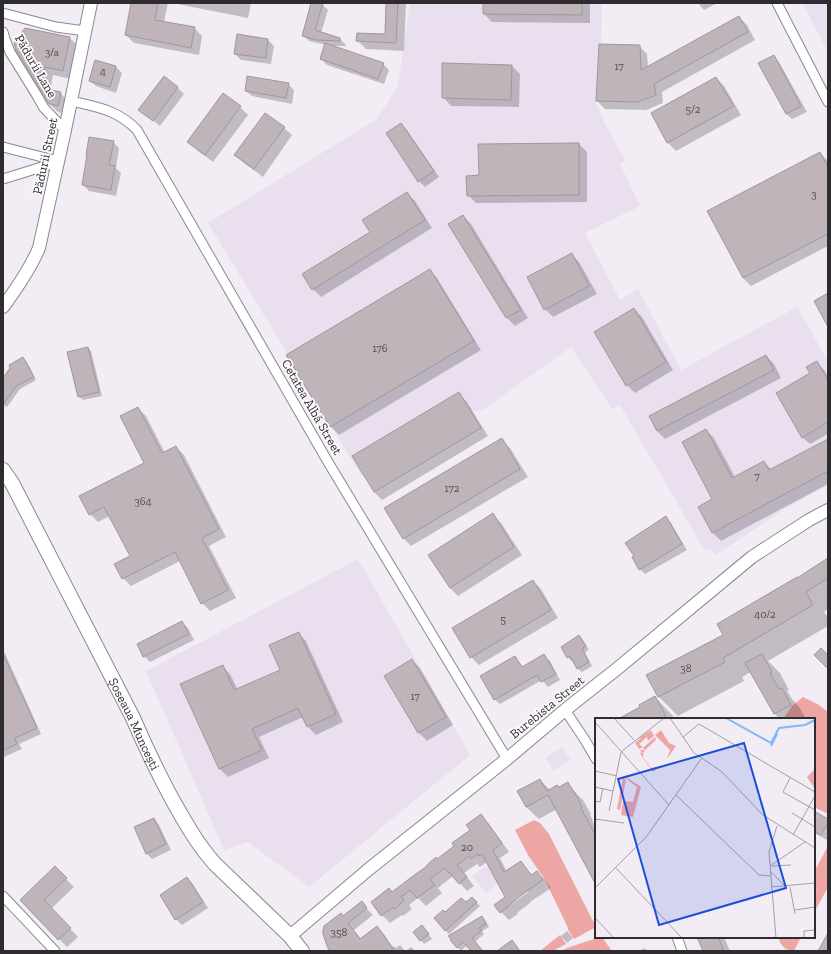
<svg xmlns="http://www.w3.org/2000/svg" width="831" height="954" font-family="'Zilla Slab',serif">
<rect width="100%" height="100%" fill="#f2ecf5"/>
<path fill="#eadfef" d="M410,3H602L601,44L599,45L596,101L603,120L625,160L620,164L640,206L585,233L620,300L638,289L681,370L797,307L828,361V419L826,420L825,426L828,432V485L785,509L716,555L712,549L705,551L620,405L612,409L571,347L481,411H470L361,475L208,223L377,119L398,86Z
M802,3H828V52Z
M358,559L470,755L309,887L248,842L224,850L146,671Z
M562,747L571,760L554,771L545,758Z
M498,860L506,875L486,893L472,876L488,865Z"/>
<path fill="#eea6a5" d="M803,697L819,705L828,712V814L814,807V719H783L792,706Z
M534,820L540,823L549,834L596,927L574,939L568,930V928L545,880L528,855L515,830Z
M828,846V887L814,913V872Z
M560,935L566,944L553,951H540Z
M600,937H602L612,951H561L567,948Z
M780,937H801L794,951C787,951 782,947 779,940Z"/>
<path fill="#0003" fill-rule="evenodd" d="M130,3H168L164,22L194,28L202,36L199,55L134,43L126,35L131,7L130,6Z
M172,3H251L248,18Z
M312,3L322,4L328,10L321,33L340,39L346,45V46H331L383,64L389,70L384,84L327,65L321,59L326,45L309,41L303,35Z
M387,3H406L404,51L366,49L358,41L386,35Z
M484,3H590V23L492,22L484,14Z
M698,3H717L704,10Z
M739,17L747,25L755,40L662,92L663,103L646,110L605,109L597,101L639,46L647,54L648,67Z
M238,35L268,40L274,46L271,64L241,60L235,54Z
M70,38L78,46L71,79L53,75L50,91L60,93L68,101L66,114L58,112L50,104L17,50Z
M773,56L779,62L807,112L792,119L786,114Z
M96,61L116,67L122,73L116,93L96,86L90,81Z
M512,66L520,74L519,107L451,106L443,97Z
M164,78L178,88L184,94L160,126L146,115Z
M716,78L724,86L741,115L676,151L668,143Z
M288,84L294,90L292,104L252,96L246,91Z
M240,107L248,115L213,162L197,150L189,142Z
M401,124L407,130L439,177L425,187L419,181Z
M284,128L292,135L263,177L244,163L236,155Z
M113,142L119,148L116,168L121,173L116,196L89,191L83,185Z
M579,144L587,152V202L476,203L468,195L480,176Z
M820,153L828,161V246L751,286L743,278L709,211Z
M407,193L415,201L432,228L321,297L313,289L371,232Z
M463,216L471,224L528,318L515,326L507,318L450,224Z
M571,254L579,262L597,294L553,317L545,309L528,277Z
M429,270L437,278L481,350L339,435L331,427L287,355Z
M634,309L642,317L673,370L635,393L627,385Z
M88,348L91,351L102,396L83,400L79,397Z
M766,356L774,364L781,378L665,439L657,431L650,417Z
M23,359L27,362L36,380L20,389L7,407L3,405V380Z
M817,362L824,370L828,376V425H827L828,427V434L810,444L802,437L811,374Z
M459,394L467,402L488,436L382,500L374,492Z
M138,408L146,416L165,453L176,447L184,455L226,537L209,546L236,598L210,611L202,603L180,561L131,586L123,578L131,556L110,516L98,522L90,514L145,463Z
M706,430L714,438L735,477L764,462L772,470L828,441V484L721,541L713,533L699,507L714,499Z
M502,440L510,448L528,477L411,546L403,538Z
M493,515L501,523L522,555L458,596L450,588Z
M666,518L671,523L687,550L645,574L640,569Z
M828,559V609L824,612L828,618V626L768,661L780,673L789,690L787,691L792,699L799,707L806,719H780L775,714L751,672L742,677L744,681L678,716L659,697L648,675L724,635L798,579Z
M533,581L541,589L558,618L479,665L471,657Z
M182,622L188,628L194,640L150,662L144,656Z
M298,633L306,641L343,722L316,735L308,727L303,717L259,737L269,758L228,777L220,769L222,666L230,674L238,690L282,670Z
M579,637L583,640L589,650L586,651L587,652L585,653L592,666L582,672L578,669L573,660L571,661L568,657Z
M3,649L41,734L19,744L22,749L4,757L3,756Z
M544,656L550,661L560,680L548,687L542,680L500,704L494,699L515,657L520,663L523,667Z
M412,660L420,668L453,725L427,741L419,733L385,676Z
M655,697L672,715L675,719H621L632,713Z
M540,780L550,790L559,788L567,784L583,800L591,814L590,815L593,820H592L596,828V882L557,809L539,819L526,807Z
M814,813L828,820L827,840L814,833Z
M481,816L489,824L509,852L500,858L507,872L520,862L532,875L537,872L545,880L551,888L530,902V903L517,913L518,914L509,920L501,912L506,897L487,862L480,867L477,864L464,873L474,886L467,891L453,876L438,888L442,893L426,906L418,898L409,905L412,909L403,916L402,915L390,923L382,915L393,893L438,860L455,846L471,830ZM526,890L528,892L511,905V903Z
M154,819L159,825L171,850L152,859L146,853Z
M55,868L74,887L51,909L78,937L67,947L21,900Z
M187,878L193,884L208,908L182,925L176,919Z
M472,898L480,906L449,934L445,930V913L466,904Z
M361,903L373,915L354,930L361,939L377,928L384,934L392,947L393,946L396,948L400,945L405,951H330L343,917Z
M482,917L486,921L489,927L482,931L484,934L475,942L483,951H472L467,945L461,951L457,947Z
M422,926L432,939L424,944L414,932Z
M567,931L573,938L567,943L561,936Z
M698,937H724L730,951H705Z
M411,947L415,951H406Z
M645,948L648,951H638Z"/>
<path fill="#bfb4b9" stroke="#a1969c" d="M131,3H158L155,20L195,27L191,48L125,35Z
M311,3H323L315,30L340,38V41L316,40L302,36Z
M386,3H398L396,43L356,41L357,33L385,34Z
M483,3H582V15L483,14Z
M739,16L748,32L654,84L656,95L638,102L596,101L599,44L640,45L641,70Z
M25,28L70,37L63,71L45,67L41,88L61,92L58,106L49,104L16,50L14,43Z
M237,34L268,39L266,58L234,54Z
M325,43L384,63L378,79L320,59Z
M774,55L801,106L786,114L758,63Z
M95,60L116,66L110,87L89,81Z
M442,63L512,65L511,100L442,98Z
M164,76L178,87L153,121L138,110Z
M247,76L289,83L286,98L245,91Z
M716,77L734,106L667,143L651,113Z
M223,93L241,106L205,155L187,142Z
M265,113L285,127L254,169L234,155Z
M401,123L434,171L418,182L386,133Z
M89,137L114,141L109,165L115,166L111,190L82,185L87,155H86Z
M579,143V195L467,196L466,176L479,175L478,144Z
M820,152L828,167V234L743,278L707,211Z
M407,192L425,220L312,290L302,274L370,232L362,220Z
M463,215L521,310L506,318L448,224Z
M572,253L589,286L544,310L527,277Z
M430,269L474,341L330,427L286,355Z
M828,293V327L814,301Z
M634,308L666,362L626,386L594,332Z
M88,347L99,392L78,397L67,352Z
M766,355L774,370L657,431L649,416Z
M23,357L34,377L16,386L3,405V378L10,368L9,365Z
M817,361L828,380V422L802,438L776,393L810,373L806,367Z
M459,392L481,428L374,492L352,456Z
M138,407L162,453L176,446L219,529L202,538L228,590L201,604L175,552L122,579L114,564L130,556L104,507L89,515L79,496L144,463L120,416Z
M706,429L732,478L764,461L769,470L828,439V471L712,533L698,507L712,499L682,442Z
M502,438L520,469L403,539L384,508Z
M493,513L514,547L450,588L428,555Z
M666,516L682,544L639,570L632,557L634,556L625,543Z
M828,558V578L806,592L813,605L723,658L725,662L658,697L646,675L723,635L717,624L797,577V578Z
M533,580L551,610L470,658L452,628Z
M182,621L189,634L143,657L137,644Z
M299,632L336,714L307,727L298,708L252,729L262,750L219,769L180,684L223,665L234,690L280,670L269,645Z
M579,635L586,646L583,647L584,648L582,649L589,662L577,669L570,656L567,658L561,647Z
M821,648L828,655V669L814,655Z
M3,654L37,728L15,738L17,744L3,750Z
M544,654L556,674L541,682L537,675L494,700L480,676L515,656L522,667Z
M762,654L772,672L770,673L779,689L782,688L791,705L774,714L745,663Z
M412,659L446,717L418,733L384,676Z
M655,696L666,716L660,719H618L640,707L639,705Z
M540,779L547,791L557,785L559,787L568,782L571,788V787L580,802H579L582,807L581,808L596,836V885L548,795L526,807L517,791Z
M814,811L828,819V823L821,835L814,831Z
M481,814L502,843L493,850L504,872L521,861L531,875L537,871L543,880L523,894L510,905L500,913L494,905L505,897L482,854L479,856L478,854L471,859L469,856L457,865L467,877L459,884L449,872V873L445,868L430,879L435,885L417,898L410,890L401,897L404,900L395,909L393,907L381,916L371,902L389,888L392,892L409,879L427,866V865L436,857L437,859L454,846L452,843L470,830L466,825Z
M154,818L166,844L146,854L134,827Z
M55,866L67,878L44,900L71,928L58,940L20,900Z
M187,877L203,902L175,920L160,895Z
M472,897L477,902L445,931L434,918L443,910L445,912L461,898L466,902Z
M362,901L367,908L348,923L360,939L377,926L395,951H329L323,934V930L324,926L341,913L343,916Z
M482,916L486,924L479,928L482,930L472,938L483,951H471L463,942L457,948L450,940L451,939L448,936Z
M422,925L429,934L420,941L413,932Z
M828,933V951H818Z
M697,937H718L724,951H703Z
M512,940L520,951H497Z"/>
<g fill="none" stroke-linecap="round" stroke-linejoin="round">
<defs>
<path id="street" d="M777,3L828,102
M3,13L56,27L85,31
M3,32L5,39L10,52L36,94L44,108L65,130
M71,101C97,107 118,110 137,130L328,462L507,759
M3,147L58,161
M3,179L58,162
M565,710L585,740L596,759
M3,896L55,951
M677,937L682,951"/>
<path id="secondary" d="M3,307C17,288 30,269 39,248L65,130L91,3
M290,936L369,869L507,759L565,710L618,668L752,557L809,520L828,510"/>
<g id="primary">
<path id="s1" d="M3,470L12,483L133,718C145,746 158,773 172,799C185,822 197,844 215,864L290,936L302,951"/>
</g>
</defs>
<use href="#street" stroke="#8d8790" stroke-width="11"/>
<use href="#secondary" stroke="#8d8790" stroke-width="14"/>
<use href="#primary" stroke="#8d8790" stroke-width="16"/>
<use href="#street" stroke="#fff" stroke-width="9"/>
<use href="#secondary" stroke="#fff" stroke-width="12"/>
<use href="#primary" stroke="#fff" stroke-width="14"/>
</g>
<g text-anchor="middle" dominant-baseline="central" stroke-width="3.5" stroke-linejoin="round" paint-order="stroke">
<g font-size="11" fill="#534e52">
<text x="52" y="52">3/a</text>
<text x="619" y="66">17</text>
<text x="103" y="71">4</text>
<text x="693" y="109">5/2</text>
<text x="814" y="194">3</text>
<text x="380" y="348">176</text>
<text x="757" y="476">7</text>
<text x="452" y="488">172</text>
<text x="143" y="501">364</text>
<text x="765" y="614">40/2</text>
<text x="503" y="619">5</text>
<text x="686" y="668">38</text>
<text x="415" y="696">17</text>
<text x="467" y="847">20</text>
<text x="339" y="932">358</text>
</g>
<g font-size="13" fill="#2f2c30" stroke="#fdfbfe">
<text transform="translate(36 66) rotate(60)">Pădurii Lane</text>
<text transform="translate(45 156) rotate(-78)">Pădurii Street</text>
<text transform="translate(312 407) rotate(60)">Cetatea Albă Street</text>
<text transform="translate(547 707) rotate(-39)">Burebista Street</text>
<text stroke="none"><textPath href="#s1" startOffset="286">Șoseaua Muncești</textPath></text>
</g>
</g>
<g transform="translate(595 718)">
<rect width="220" height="220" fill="#f2ecf5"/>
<path d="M56,12L59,18L53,23L52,19L44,26L48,29L44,31L40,25L47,19L39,23ZM66,12L74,25L81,28L72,41L75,32L60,17ZM60,19L61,22L49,33L48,39L56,50L66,48L58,54L44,34L48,36L45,32H50L48,30ZM220,51V71L212,59ZM29,59L34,61L46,69L38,99L26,97L28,83L38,84L42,69ZM28,60L31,62L25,92L22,91Z" fill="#eea6a5"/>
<path fill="none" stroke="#7eb8f5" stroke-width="2" d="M131,0L176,25L184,10L210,7L220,2M176,28L182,16"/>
<path fill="none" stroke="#a49fa6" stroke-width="1" d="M19,0L39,22M75,0L99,35L126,53L168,97L220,130M0,4L74,87M88,19L104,6L220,74M0,53L22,58M195,60L188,74L220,92M0,69L18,73M81,77L164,157L176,158M0,83L5,84L8,70M14,93L26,34L69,0M197,95L220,109M0,101L29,105M198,117L220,78M175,148L210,124M177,148L196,147M21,150L87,220M176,154L190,168M177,169L220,165M195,169L200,196M0,170L52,118L106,41M200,192L220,189M0,200L19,220M181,220L174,134L182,108M209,220V213L220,212"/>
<path fill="#1d4ed8" fill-opacity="0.15" stroke="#1d4ed8" stroke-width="2" d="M149,25L191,170L64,207L23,61Z"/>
<rect width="220" height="220" fill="none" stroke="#2f2c30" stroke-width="2"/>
</g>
<rect width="831" height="954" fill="none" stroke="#2f2c30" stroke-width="8"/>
</svg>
